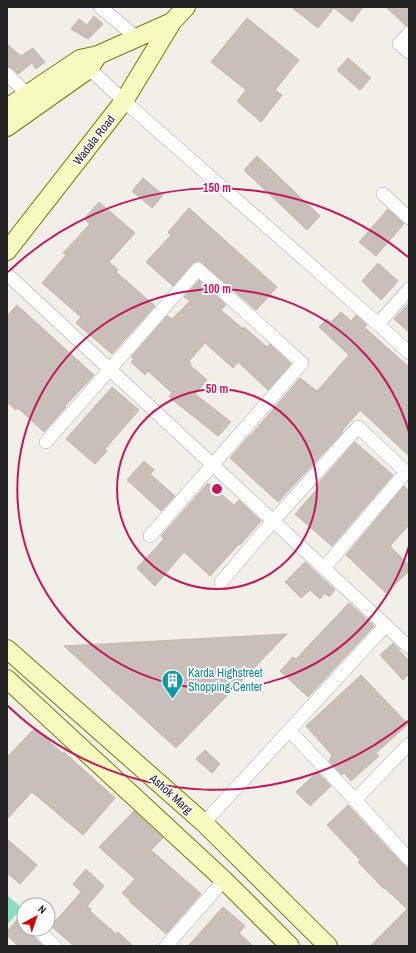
<svg xmlns="http://www.w3.org/2000/svg" width="416" height="953" font-family="'Archivo Narrow',sans-serif">
<rect width="100%" height="100%" fill="#f2efe9"/>
<path fill="#88e0be" d="M7,895L22,908L7,925Z"/>
<path fill="#c7bfb8" stroke="#c4b6ab" d="M291,7H363L352,22L334,8L318,28Z
M386,7H409V25L406,26Z
M94,16L103,24L88,39L71,29L79,19L87,25Z
M247,18L299,60L275,90L282,95L261,122L237,101L246,90L211,62Z
M7,44L21,56L33,48L45,62L36,69L32,63L18,74L12,68L7,66Z
M348,58L371,78L360,90L337,70Z
M257,156L320,216L307,230L244,170Z
M143,178L163,195L152,208L132,191Z
M99,202L135,233L109,262L118,270L116,272L155,306L112,354L76,323L81,317L42,283L66,255L63,253L90,224L84,219Z
M189,208L277,287L256,310L200,261H196L192,264L173,286L146,262L171,235L168,232Z
M388,209L404,224L376,256L359,242Z
M378,263L398,281L381,300L362,281Z
M199,280L226,305L221,310L243,329L244,327L267,347L270,344L291,364L268,390L238,362L233,368L205,343L189,361L191,363L190,365L207,380L195,394L231,422L218,436L169,397L172,393L148,371L145,375L131,362L134,359L131,357L167,316L172,319L190,301L184,297Z
M409,303V332L394,319Z
M17,305L94,375L65,406L66,407L44,432L18,408L16,410L7,402V316Z
M341,312L351,321L356,315L367,325L364,327L409,367V456L360,410L342,431L343,432L278,502L230,458L249,436H250L300,378L317,391L349,355L319,327L327,319L331,322Z
M112,387L139,410L105,449L107,451L95,464L66,439Z
M355,442L393,475L332,546L295,514L318,488L316,486Z
M144,461L154,470L150,474L175,496L161,511L127,480Z
M208,483L234,505L239,500L261,521L240,545L239,544L210,576L184,552L155,586L137,568L164,539L161,536Z
M404,486L409,491V525L390,546L409,565V571L386,593L346,555Z
M305,562L335,590L329,597L325,593L320,599L310,590L301,598L285,582Z
M349,603L374,626L308,697L280,671L293,657L296,659Z
M287,634L176,748L64,646Z
M393,643L409,661V674L403,680L380,655Z
M361,675L408,724L376,753L379,756L351,781L344,773L342,775L329,761L332,755L306,726Z
M35,728L63,754L64,752L115,798L83,835L32,792L7,819V757Z
M205,750L220,764L212,773L196,759Z
M317,772L331,786L310,806L296,792Z
M348,805L403,864L409,869V946H370L407,909L385,888L384,889L358,862L360,860L327,825Z
M134,811L163,838L151,850L201,894L166,934L129,901L130,900L122,893L135,879L99,847Z
M7,839L37,865L20,884L7,873Z
M86,869L104,886L87,906L91,909L90,911L116,934L118,932L133,946H74L51,926L81,892L73,884Z
M223,907L245,926L239,933L253,946H188Z
M18,919L24,925V929H28L32,935L43,946H18L7,935V931Z"/>
<g fill="none" stroke-linecap="round" stroke-linejoin="round">
<defs>
<path id="street" d="M100,7L136,37
M409,33L399,44L409,52
M84,64L124,101L378,324L409,289
M7,74L27,94
M383,194L409,218
M7,274L409,647
M378,324L409,353
M46,442L198,269L302,363L150,536
M221,582L273,521L358,427L406,472L324,568
M289,730L355,800
M409,744L355,800L409,859
M204,823L386,625
M37,929L55,946
M166,946L224,880"/>
<path id="secondary" d="M7,108L80,59L98,55L172,22L186,7
M7,127L89,69L98,55
M7,251L124,101L172,22
M7,649L204,823L328,946
M7,679L224,880L290,946"/>
</defs>
<use href="#street" stroke="#a9a9a9" stroke-width="14"/>
<use href="#secondary" stroke="#707d05" stroke-width="20"/>
<use href="#street" stroke="#fff" stroke-width="13"/>
<use href="#secondary" stroke="#f7fabf" stroke-width="18"/>
</g>
<g fill="none" stroke="#c2185b" stroke-width="2">
<circle cx="217" cy="489" r="100"/>
<path d="M409 546A200 200 0 1 1 409 432"/>
<path d="M408 721A301 301 0 0 1 8 706M8 272A301 301 0 0 1 408 257"/>
</g>
<defs>
<symbol id="building-pin" viewBox="-11 -11 22 30"><path d="M0 17L-7.5 6A9.5 9.5 0 1 1 7.5 6Z" fill="#0f9aa8" stroke="#fff"/><path d="M-4-6H4V6H1V3H-1V6H-4ZM-2.5-4.3h1.7v1.8h-1.7ZM.8-4.3h1.7v1.8H.8ZM-2.5-1h1.7V.8h-1.7ZM.8-1h1.7V.8H.8Z" fill="#fff"/></symbol>
</defs>
<g fill-rule="evenodd">
<use href="#building-pin" x="160" y="668" width="25" height="34"/>
</g>
<g text-anchor="middle" dominant-baseline="central" stroke-width="3.5" stroke-linejoin="round" paint-order="stroke">
<g font-size="12" fill="#222" stroke="#fff">
<text transform="translate(94 140) rotate(-52)">Wadala Road</text>
<text transform="translate(171 794) rotate(42)">Ashok Marg</text>
</g>
<g font-size="12" fill="#0d838f" stroke="#fff" text-anchor="start">
<text x="188" y="673">Karda Highstreet<tspan x="188" dy="14">Shopping Center</tspan></text>
</g>
</g>
<circle cx="217" cy="489" r="6" fill="#c2185b" stroke="#fff" stroke-width="2"/>
<g font-size="12" text-anchor="middle" font-weight="bold" fill="#c2185b" stroke="#fff" stroke-width="3.5" stroke-linejoin="round" paint-order="stroke">
<text x="217" y="192">150 m</text>
<text x="217" y="293">100 m</text>
<text x="217" y="393">50 m</text>
</g>
<rect width="416" height="953" fill="none" stroke="#222222" stroke-width="16"/>
<g transform="translate(36 917) rotate(40)"><circle r="19" fill="#ffffff" stroke="#a7a7a7"/>
<path d="M0-3L7 15L0 10L-7 15Z" fill="#d40000"/>
<text y="-6" font-size="11" font-weight="bold" text-anchor="middle" fill="#222222">N</text>
</g>
</svg>
